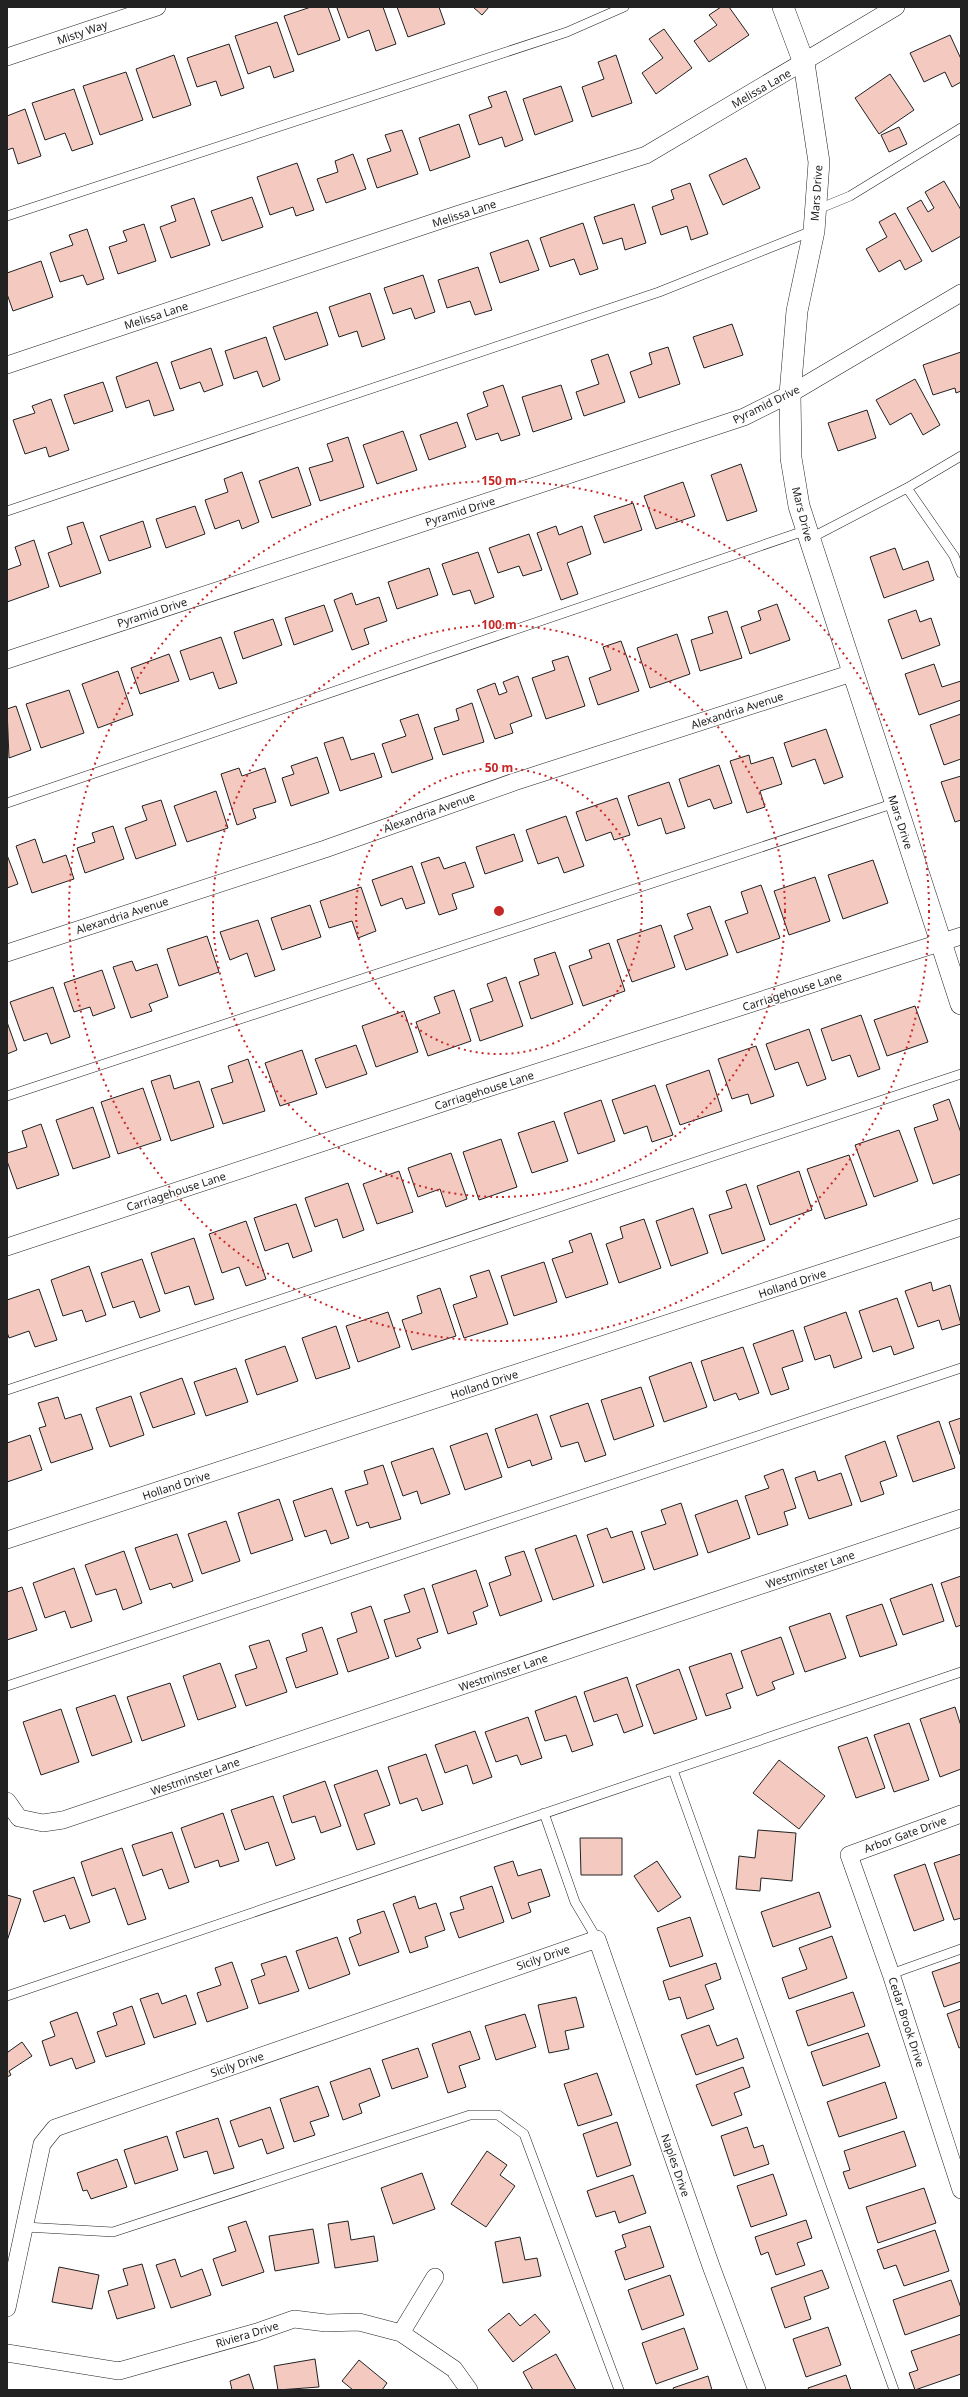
<svg xmlns="http://www.w3.org/2000/svg" width="968" height="2397" font-family="'Noto Sans',sans-serif">
<rect width="100%" height="100%" fill="#fff"/>
<path fill="#f3c9c0" stroke="#222" d="M311,7H328L340,40L298,55L284,16Z
M340,7H383L396,44L376,51L369,30L348,38L337,8Z
M397,7H439L445,24L408,37Z
M473,7H489L482,15Z
M721,7H729L749,35L709,62L694,41L717,25L709,15Z
M277,22L294,71L274,78L270,66L248,74L235,36Z
M664,29L692,68L656,94L642,73L663,58L649,39Z
M950,35L961,59V82L952,87L945,72L924,82L910,53Z
M229,44L244,88L221,96L216,81L197,87L187,58Z
M174,55L191,105L153,118L136,69Z
M616,55L632,103L592,117L582,87L604,79L598,62Z
M126,72L143,120L100,135L83,86Z
M890,74L914,110L879,134L855,98Z
M561,86L573,121L535,135L523,99Z
M74,89L93,144L72,151L65,133L45,140L32,103Z
M506,91L523,140L505,147L502,137L479,145L469,115L492,107L488,97Z
M25,109L41,156L18,164L13,148L7,150V116Z
M459,124L470,157L430,171L419,138Z
M899,127L907,144L889,152L881,135Z
M402,130L418,174L377,188L367,159L391,151L385,135Z
M353,154L366,189L326,203L317,179L338,172L335,161Z
M746,158L760,188L723,205L709,175Z
M297,163L314,210L296,216L293,207L270,215L257,177Z
M944,181L961,210V236L932,252L907,208L921,200L928,212L934,208L925,192Z
M690,183L708,234L691,240L687,226L661,235L652,207L674,199L671,190Z
M252,197L263,227L222,241L211,211Z
M194,198L210,245L171,258L160,227L176,221L171,206Z
M634,204L646,243L625,250L622,238L603,244L594,217Z
M895,213L922,261L905,270L900,260L879,272L866,249L887,237L879,222Z
M583,223L598,269L580,275L574,259L550,267L540,238Z
M144,224L156,261L118,274L109,247L127,241L123,231Z
M87,229L104,279L87,285L83,275L60,282L50,253L73,245L69,235Z
M528,240L539,270L500,283L490,253Z
M41,261L53,297L13,311L7,294V273Z
M478,267L492,310L475,315L470,301L447,308L438,280Z
M423,275L435,312L415,319L411,308L393,314L384,288Z
M370,293L385,339L362,347L357,331L339,337L329,307Z
M317,312L328,345L285,360L273,327Z
M732,324L743,355L704,368L693,337Z
M266,337L280,380L263,387L257,371L234,379L225,351Z
M668,347L680,384L639,398L630,372L652,364L649,353Z
M211,348L223,385L204,392L200,382L180,389L171,362Z
M961,352V391L956,393L955,388L933,395L923,365Z
M608,354L625,402L584,416L576,392L599,384L591,360Z
M157,362L174,410L154,416L149,400L126,408L116,377Z
M915,379L940,425L923,435L911,413L890,425L876,400Z
M103,382L113,411L74,424L64,395Z
M503,385L520,435L501,441L498,433L476,440L467,414L488,406L483,392Z
M561,385L572,419L533,432L522,397Z
M51,399L69,450L49,457L46,447L25,454L13,420L35,413L32,406Z
M867,410L876,438L838,451L828,423Z
M457,422L466,447L429,460L420,435Z
M403,431L417,470L377,484L363,445Z
M348,437L364,487L320,501L309,468L333,461L327,444Z
M741,464L757,511L727,521L711,475Z
M298,467L311,505L272,518L259,481Z
M242,472L259,522L242,529L239,520L215,529L205,500L228,492L224,479Z
M683,482L695,516L656,529L644,496Z
M633,503L642,530L604,543L594,516Z
M195,506L205,534L166,548L156,519Z
M143,521L151,547L109,561L100,536Z
M83,522L101,573L60,587L48,553L72,544L67,527Z
M556,526L559,535L582,526L591,554L567,563L578,594L561,600L537,533Z
M529,534L542,570L523,576L519,566L498,573L489,548Z
M34,540L49,587L7,602V570L21,565L15,547Z
M895,548L903,570L928,561L934,580L884,598L870,557Z
M478,552L494,597L475,604L470,590L453,595L442,564Z
M429,568L438,595L397,609L388,582Z
M352,593L356,605L379,597L387,621L364,629L369,644L352,650L334,600Z
M777,604L790,640L750,654L741,627L761,620L758,611Z
M324,605L333,631L294,645L285,618Z
M916,610L920,622L931,618L940,645L902,659L888,620Z
M727,611L742,658L700,671L691,640L713,633L708,617Z
M273,619L282,645L243,659L234,632Z
M677,634L690,674L650,688L637,648Z
M221,637L237,683L219,689L213,672L190,680L180,651Z
M621,641L639,691L598,705L589,678L611,670L603,647Z
M169,654L179,681L140,694L131,668Z
M568,656L585,706L546,719L532,678L555,670L552,661Z
M934,664L942,687L961,681V700L919,715L905,674Z
M118,671L133,715L98,728L82,684Z
M518,676L532,716L510,724L513,733L495,739L477,690L495,683L499,695L507,692L503,682Z
M69,690L84,733L41,748L26,704Z
M472,703L484,742L443,755L434,728L459,720L456,709Z
M16,706L31,750L9,758L7,709Z
M418,714L433,759L392,773L382,744L406,736L400,720Z
M961,714V759L944,765L930,725Z
M826,729L843,777L824,784L815,759L792,767L784,743Z
M343,737L351,760L374,753L382,777L340,791L324,743Z
M749,755L751,764L773,757L782,784L760,791L765,807L747,813L730,761Z
M317,757L329,793L291,806L282,778L294,774L291,766Z
M719,765L732,803L714,809L710,799L688,807L679,779Z
M239,768L242,776L265,768L276,802L253,809L256,818L237,825L221,774Z
M961,776V820L955,822L941,782Z
M669,782L685,828L666,834L661,818L638,826L628,796Z
M216,791L228,828L187,842L174,806Z
M617,798L630,835L614,840L611,832L586,841L576,812Z
M161,800L176,845L136,859L125,828L147,820L142,806Z
M566,816L584,866L564,873L558,857L538,864L526,830Z
M113,826L124,859L85,873L77,848L95,842L92,833Z
M514,834L523,861L485,874L476,847Z
M35,839L43,863L66,855L74,879L32,893L16,846Z
M7,855L18,884L7,888Z
M439,857L444,869L465,862L474,887L452,894L457,909L439,915L421,863Z
M873,860L888,903L843,919L828,875Z
M412,866L425,903L406,909L402,898L381,906L372,880Z
M815,877L830,921L789,935L774,891Z
M761,885L780,938L737,953L725,921L748,913L741,892Z
M361,887L376,931L358,938L352,921L329,928L320,901Z
M310,905L321,937L282,950L271,918Z
M710,906L728,955L686,970L674,936L693,929L687,914Z
M258,920L275,970L255,977L247,953L230,960L220,932Z
M661,925L675,967L632,982L617,940Z
M207,936L219,972L179,986L167,949Z
M609,943L625,991L583,1006L569,966L592,958L589,950Z
M555,952L573,1004L531,1019L519,982L539,975L534,959Z
M132,961L136,971L157,964L168,997L149,1004L152,1011L131,1018L113,967Z
M102,970L115,1008L93,1016L90,1007L74,1012L64,983Z
M506,977L523,1026L480,1041L470,1009L493,1001L487,984Z
M53,987L70,1037L51,1044L47,1033L24,1041L10,1002Z
M454,990L471,1041L428,1056L416,1022L440,1013L434,997Z
M915,1006L928,1042L887,1056L874,1020Z
M404,1011L418,1052L376,1067L362,1026Z
M861,1015L880,1069L858,1077L850,1055L832,1061L821,1029Z
M7,1022L17,1050L7,1054Z
M809,1029L826,1079L807,1086L798,1062L775,1070L766,1044Z
M356,1045L367,1074L326,1088L315,1059Z
M756,1046L774,1096L751,1104L748,1094L732,1099L718,1059Z
M302,1050L317,1094L280,1106L265,1063Z
M248,1059L265,1111L223,1124L211,1089L233,1082L228,1066Z
M709,1070L722,1111L680,1125L666,1085Z
M170,1075L174,1089L199,1081L214,1127L171,1141L151,1081Z
M655,1085L673,1135L652,1142L647,1126L624,1134L612,1100Z
M143,1088L161,1140L118,1154L101,1102Z
M949,1099L961,1133V1174L933,1184L914,1128L938,1120L933,1105Z
M601,1100L615,1141L578,1154L564,1113Z
M93,1107L110,1157L73,1169L56,1120Z
M554,1121L568,1161L532,1173L518,1133Z
M41,1124L59,1175L17,1189L7,1161V1153L27,1147L22,1131Z
M899,1130L918,1181L874,1197L855,1145Z
M501,1139L517,1187L479,1200L463,1152Z
M451,1153L467,1199L446,1207L440,1189L418,1197L408,1168Z
M849,1155L867,1205L825,1219L807,1169Z
M399,1171L413,1212L377,1224L363,1184Z
M799,1171L812,1210L770,1225L757,1186Z
M348,1183L364,1230L343,1238L337,1219L315,1227L305,1198Z
M746,1184L765,1240L722,1254L709,1215L732,1208L726,1191Z
M296,1204L312,1251L293,1258L288,1243L265,1251L254,1218Z
M693,1208L708,1253L671,1266L656,1221Z
M644,1219L661,1268L619,1283L606,1244L623,1238L620,1227Z
M246,1221L266,1279L246,1286L239,1267L222,1273L209,1234Z
M591,1233L608,1284L566,1298L552,1259L573,1252L569,1241Z
M194,1238L214,1299L195,1305L189,1286L165,1294L151,1253Z
M142,1259L160,1311L140,1318L134,1301L113,1308L101,1273Z
M544,1262L557,1302L514,1316L501,1276Z
M89,1266L106,1315L86,1322L82,1310L63,1316L51,1280Z
M489,1270L508,1324L464,1338L453,1305L477,1297L470,1276Z
M931,1282L933,1291L950,1285L961,1324L942,1330L939,1320L918,1327L905,1291Z
M440,1288L456,1336L412,1350L402,1320L422,1313L417,1296Z
M39,1289L57,1340L35,1347L29,1331L9,1338L7,1332V1300Z
M897,1298L914,1348L894,1355L891,1346L873,1352L859,1311Z
M388,1312L400,1347L358,1362L346,1326Z
M846,1312L862,1358L834,1368L830,1355L815,1360L804,1327Z
M336,1326L350,1368L316,1379L302,1338Z
M793,1330L803,1361L782,1368L789,1389L771,1395L753,1344Z
M285,1346L298,1381L257,1395L245,1360Z
M743,1347L759,1393L739,1400L736,1393L714,1401L701,1361Z
M691,1362L707,1407L664,1422L649,1377Z
M236,1368L248,1402L206,1416L194,1382Z
M182,1378L195,1414L153,1428L140,1393Z
M641,1387L654,1426L614,1440L601,1400Z
M131,1396L144,1435L110,1447L96,1408Z
M58,1397L65,1419L81,1414L93,1449L51,1463L39,1428L46,1426L38,1403Z
M588,1403L606,1455L585,1462L578,1442L561,1447L550,1416Z
M537,1414L552,1459L532,1466L530,1460L508,1468L495,1429Z
M961,1418V1457L949,1422Z
M939,1421L955,1468L913,1482L897,1436Z
M487,1433L502,1477L465,1490L450,1446Z
M30,1435L42,1470L7,1482V1443Z
M885,1441L897,1476L880,1482L884,1494L861,1502L845,1456Z
M433,1448L450,1494L421,1504L417,1491L403,1496L391,1462Z
M383,1465L401,1519L370,1528L368,1522L357,1526L345,1491L368,1484L364,1471Z
M783,1469L796,1508L784,1512L788,1525L758,1535L745,1496L769,1488L764,1476Z
M815,1471L818,1481L841,1473L852,1505L809,1519L795,1478Z
M332,1488L349,1538L331,1544L326,1530L305,1537L293,1501Z
M279,1499L293,1540L251,1554L238,1513Z
M737,1500L750,1538L708,1553L695,1515Z
M681,1503L698,1555L654,1570L641,1532L666,1524L661,1510Z
M226,1521L240,1561L202,1574L188,1534Z
M607,1528L611,1538L632,1531L645,1569L603,1583L587,1535Z
M177,1534L193,1581L173,1588L171,1583L150,1590L135,1548Z
M576,1535L594,1586L553,1600L535,1549Z
M124,1551L142,1603L123,1610L116,1589L96,1595L85,1565Z
M524,1551L542,1601L500,1616L489,1583L511,1575L505,1557Z
M74,1568L92,1621L71,1628L65,1611L45,1618L33,1583Z
M476,1570L488,1606L473,1612L477,1624L448,1634L432,1585Z
M961,1576V1625L956,1627L941,1583Z
M932,1584L944,1621L903,1635L890,1599Z
M22,1587L37,1630L7,1640V1592Z
M424,1588L438,1632L417,1639L421,1648L396,1657L384,1620L410,1612L404,1595Z
M882,1604L897,1645L860,1657L846,1616Z
M371,1606L389,1658L348,1672L337,1639L357,1632L351,1613Z
M830,1613L846,1658L805,1672L789,1627Z
M322,1627L338,1674L296,1688L286,1658L307,1651L302,1634Z
M781,1637L794,1674L772,1682L775,1689L757,1696L741,1651Z
M269,1640L287,1692L246,1706L235,1675L257,1668L249,1646Z
M731,1653L743,1688L726,1694L731,1708L706,1716L689,1667Z
M220,1663L236,1707L198,1720L183,1676Z
M679,1669L697,1719L654,1734L636,1685Z
M627,1677L643,1726L624,1733L617,1714L594,1722L584,1692Z
M170,1683L185,1726L142,1741L127,1697Z
M115,1695L132,1742L92,1756L76,1708Z
M576,1696L593,1745L572,1752L566,1735L545,1741L535,1711Z
M955,1707L961,1726V1769L940,1777L920,1719Z
M61,1709L79,1762L41,1775L23,1722Z
M528,1717L542,1758L521,1765L517,1755L496,1762L485,1732Z
M909,1723L929,1780L894,1792L874,1735Z
M475,1731L492,1777L473,1784L467,1765L445,1773L435,1745Z
M867,1737L885,1788L856,1798L838,1747Z
M426,1754L443,1804L422,1811L417,1798L400,1804L388,1767Z
M779,1760L825,1796L799,1829L753,1793Z
M377,1770L390,1805L364,1814L375,1844L357,1850L334,1785Z
M325,1781L341,1826L321,1833L315,1816L292,1823L283,1796Z
M273,1796L295,1859L276,1866L268,1842L245,1850L231,1810Z
M223,1813L239,1861L220,1867L218,1860L195,1868L181,1828Z
M758,1830L796,1833L792,1881L761,1878L760,1891L736,1889L739,1856L755,1858Z
M172,1832L189,1882L169,1889L162,1869L143,1876L132,1845Z
M580,1838H622V1875H581Z
M122,1848L146,1919L128,1925L115,1888L92,1896L81,1862Z
M961,1854V1918L954,1920L934,1863Z
M513,1861L518,1876L541,1869L550,1896L528,1903L531,1912L512,1919L494,1867Z
M657,1861L681,1897L658,1912L634,1876Z
M925,1864L944,1920L914,1931L894,1875Z
M74,1877L90,1922L70,1929L65,1915L44,1922L33,1891Z
M492,1886L504,1922L459,1938L450,1913L464,1909L460,1897Z
M819,1892L831,1927L773,1947L761,1912Z
M7,1895L21,1899L7,1941Z
M415,1896L419,1909L436,1903L445,1930L425,1937L428,1947L410,1953L393,1904Z
M384,1911L399,1952L359,1966L349,1938L361,1933L357,1920Z
M690,1917L703,1956L670,1967L657,1928Z
M832,1936L847,1978L789,1999L782,1978L807,1969L799,1948Z
M337,1937L350,1974L309,1989L296,1951Z
M286,1956L299,1991L259,2004L251,1980L265,1975L261,1964Z
M232,1962L248,2008L207,2022L197,1993L221,1985L215,1968Z
M961,1962V2001L944,2007L932,1972Z
M716,1963L721,1979L705,1985L714,2009L687,2019L680,1997L669,2000L663,1981Z
M853,1992L865,2026L808,2046L796,2011Z
M158,1993L162,2004L186,1995L196,2024L154,2038L140,1999Z
M576,1997L584,2027L565,2031L569,2049L549,2053L538,2005Z
M132,2006L145,2044L106,2057L97,2032L117,2025L113,2013Z
M961,2009V2047L959,2048L947,2014Z
M77,2012L95,2062L76,2069L72,2058L50,2066L42,2041L55,2036L50,2022Z
M525,2014L536,2047L496,2060L485,2026Z
M709,2025L717,2046L737,2038L744,2058L696,2075L681,2035Z
M470,2031L480,2059L459,2066L466,2087L448,2093L432,2044Z
M868,2033L880,2066L823,2086L811,2052Z
M22,2042L32,2056L9,2071L11,2075L7,2077V2050L8,2052Z
M418,2048L428,2077L392,2089L382,2060Z
M743,2067L750,2087L734,2093L742,2115L712,2126L696,2085Z
M370,2068L380,2096L359,2104L362,2113L343,2120L330,2082Z
M597,2073L612,2115L578,2126L564,2084Z
M885,2082L897,2118L839,2137L827,2102Z
M318,2086L329,2116L310,2122L315,2135L294,2142L280,2099Z
M270,2107L284,2148L267,2154L262,2139L239,2147L230,2121Z
M218,2118L234,2168L214,2174L207,2151L184,2158L176,2132Z
M617,2122L631,2165L597,2177L583,2134Z
M747,2127L754,2148L763,2145L769,2164L734,2176L721,2136Z
M904,2131L916,2166L849,2189L843,2172L850,2170L844,2151Z
M167,2136L178,2170L135,2184L124,2150Z
M487,2151L507,2165L500,2175L515,2186L486,2227L451,2204Z
M117,2159L127,2187L91,2199L87,2190L83,2191L77,2173Z
M422,2173L435,2209L393,2224L381,2188Z
M773,2174L787,2215L751,2227L737,2186Z
M633,2175L646,2213L619,2223L615,2211L596,2217L587,2191Z
M924,2188L936,2223L878,2243L866,2207Z
M806,2220L812,2238L797,2243L805,2265L776,2275L768,2252L761,2255L755,2237Z
M246,2221L264,2272L222,2286L213,2259L236,2251L228,2227Z
M348,2221L351,2240L374,2236L378,2261L335,2268L328,2224Z
M650,2226L664,2267L625,2280L615,2251L626,2247L622,2235Z
M313,2229L319,2263L275,2271L269,2236Z
M935,2230L949,2271L904,2286L896,2265L884,2269L877,2250Z
M520,2237L525,2260L537,2258L541,2276L503,2283L495,2242Z
M175,2259L181,2277L202,2269L211,2295L171,2308L156,2265Z
M142,2264L155,2308L117,2319L108,2291L128,2285L123,2269Z
M59,2267L99,2275L92,2309L52,2302Z
M822,2270L829,2288L804,2297L811,2319L785,2328L771,2288Z
M670,2275L684,2315L642,2330L628,2290Z
M951,2280L961,2308V2315L905,2335L893,2300Z
M509,2313L520,2326L535,2314L550,2332L513,2362L488,2330Z
M828,2327L841,2365L806,2377L793,2339Z
M684,2328L698,2369L656,2384L642,2343Z
M961,2334V2374L915,2390L909,2373L918,2370L911,2351Z
M556,2354L576,2390H533L523,2372Z
M315,2359L319,2387L278,2390L274,2366Z
M359,2360L387,2383L382,2390H353L342,2381Z
M249,2374L254,2390H232L230,2381Z
M846,2375L851,2390H809L808,2388Z
M708,2376L712,2390H674L673,2388Z"/>
<g fill="none" stroke-linecap="round" stroke-linejoin="round">
<defs>
<path id="service" d="M816,210L850,196L961,128
M7,216L567,32L624,7
M907,488L954,556L961,573
M7,511L659,292L812,231
M809,539L907,488L961,456
M7,803L807,530
M7,1096L895,803
M7,1390L961,1074
M7,1686L961,1368
M673,1770L894,2390
M544,1813L575,1902L597,1939
M891,1974L961,1949
M7,1996L961,1672
M25,2227L113,2232L470,2115H498L524,2134L619,2390"/>
<path id="minor" d="M7,57L157,7
M7,365L459,214L646,155L896,7
M7,660L744,417L790,394L961,293
M7,953L325,849L514,782L852,673
M7,1247L476,1092L961,936
M7,1540L961,1227
M7,1801L19,1818L43,1823L63,1820L961,1518
M961,1814L849,1855L891,1974L961,2190
M7,2308L42,2144L55,2128L597,1939L711,2266L757,2390
M401,2333L435,2277
M7,2353L119,2371L257,2332L294,2319L326,2323L359,2322L401,2333L454,2369L469,2390"/>
<path id="tertiary" d="M783,7L804,63L819,162L814,231L797,311L790,394L791,458L799,506L961,1004"/>
</defs>
<use href="#service" stroke="#222" stroke-width="10"/>
<use href="#minor" stroke="#222" stroke-width="18"/>
<use href="#tertiary" stroke="#222" stroke-width="22"/>
<use href="#service" stroke="#fff" stroke-width="9"/>
<use href="#minor" stroke="#fff" stroke-width="17"/>
<use href="#tertiary" stroke="#fff" stroke-width="21"/>
</g>
<g fill="none" stroke="#c62828" stroke-width="2" stroke-dasharray="2 4">
<circle cx="499" cy="911" r="143"/>
<circle cx="499" cy="911" r="286"/>
<circle cx="499" cy="911" r="430"/>
</g>
<g text-anchor="middle" dominant-baseline="central" stroke-width="3" stroke-linejoin="round" paint-order="stroke">
<g font-size="11" fill="#222" stroke="#fff">
<text transform="translate(82 32) rotate(-19)">Misty Way</text>
<text transform="translate(761 88) rotate(-30)">Melissa Lane</text>
<text transform="translate(816 193) rotate(-86)">Mars Drive</text>
<text transform="translate(464 213) rotate(-18)">Melissa Lane</text>
<text transform="translate(156 315) rotate(-18)">Melissa Lane</text>
<text transform="translate(766 404) rotate(-26)">Pyramid Drive</text>
<text transform="translate(460 511) rotate(-18)">Pyramid Drive</text>
<text transform="translate(803 514) rotate(76)">Mars Drive</text>
<text transform="translate(152 612) rotate(-18)">Pyramid Drive</text>
<text transform="translate(737 710) rotate(-18)">Alexandria Avenue</text>
<text transform="translate(429 812) rotate(-20)">Alexandria Avenue</text>
<text transform="translate(901 822) rotate(72)">Mars Drive</text>
<text transform="translate(122 915) rotate(-18)">Alexandria Avenue</text>
<text transform="translate(792 991) rotate(-18)">Carriagehouse Lane</text>
<text transform="translate(484 1090) rotate(-18)">Carriagehouse Lane</text>
<text transform="translate(176 1191) rotate(-18)">Carriagehouse Lane</text>
<text transform="translate(792 1283) rotate(-18)">Holland Drive</text>
<text transform="translate(484 1384) rotate(-18)">Holland Drive</text>
<text transform="translate(176 1485) rotate(-18)">Holland Drive</text>
<text transform="translate(810 1569) rotate(-19)">Westminster Lane</text>
<text transform="translate(503 1672) rotate(-19)">Westminster Lane</text>
<text transform="translate(195 1776) rotate(-19)">Westminster Lane</text>
<text transform="translate(905 1834) rotate(-20)">Arbor Gate Drive</text>
<text transform="translate(543 1957) rotate(-19)">Sicily Drive</text>
<text transform="translate(907 2022) rotate(72)">Cedar Brook Drive</text>
<text transform="translate(237 2064) rotate(-19)">Sicily Drive</text>
<text transform="translate(676 2165) rotate(71)">Naples Drive</text>
<text transform="translate(247 2334) rotate(-17)">Riviera Drive</text>
</g>
</g>
<circle cx="499" cy="911" r="6" fill="#c62828" stroke="#fff" stroke-width="2"/>
<g font-size="12" text-anchor="middle" font-weight="bold" fill="#c62828" stroke="#fff" stroke-width="3" stroke-linejoin="round" paint-order="stroke">
<text x="499" y="485">150 m</text>
<text x="499" y="629">100 m</text>
<text x="499" y="772">50 m</text>
</g>
<rect width="968" height="2397" fill="none" stroke="#222222" stroke-width="16"/>
</svg>
